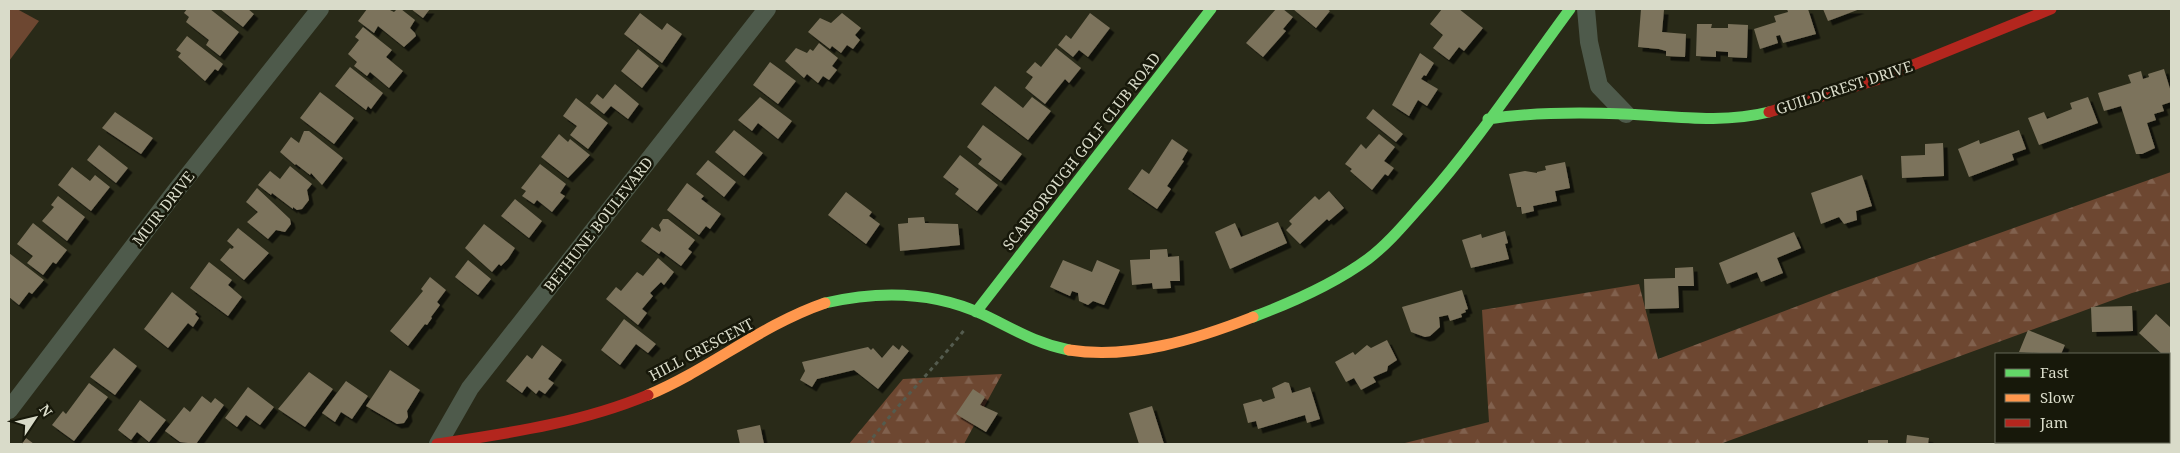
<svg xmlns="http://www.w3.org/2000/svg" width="2180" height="453" font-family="'Noto Serif',serif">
<defs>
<pattern id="forest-firs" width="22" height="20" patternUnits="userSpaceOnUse" patternTransform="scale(1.25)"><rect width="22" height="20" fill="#6d4731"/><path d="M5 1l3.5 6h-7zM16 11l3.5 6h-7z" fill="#81614e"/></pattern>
<filter id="shadow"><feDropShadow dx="4.5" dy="4.5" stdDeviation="0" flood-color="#0009"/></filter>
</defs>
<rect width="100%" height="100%" fill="#292a18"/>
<path fill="url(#forest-firs)" d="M2171,172V282L2132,293L1720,444H1401L1489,422L1482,310L1639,284L1658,359L1837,291Z
M1002,374L964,444H849L903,379Z"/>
<path fill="#6d4731" d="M9,9H17L39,21L9,61Z"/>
<path fill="#7c735c" filter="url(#shadow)" d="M187,9H210L239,32L220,56L206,45L209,40L186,22L189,17L184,13Z
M220,9H248L254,14L243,27Z
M367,9H388L394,12L397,9H401L415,20L410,28L415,33L416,36L404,47L378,26L374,33L358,21Z
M411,9H430L423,18Z
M1276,9H1283L1293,17L1283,29L1286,31L1263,57L1246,43Z
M1293,9H1327L1330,11L1316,28Z
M1442,9H1459L1483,28L1464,51L1459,47L1449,60L1433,48L1443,35L1430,24Z
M1641,9L1664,10L1662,32L1686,34L1685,57L1666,56V51L1659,49L1638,47Z
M1787,9H1808L1816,34L1783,43L1780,35L1776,36L1778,43L1760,49L1754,29L1776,22L1774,16L1788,12Z
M1823,9H1860L1828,21Z
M640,13L662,30L667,23L682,34L662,63L624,34Z
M842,13L861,28L855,35L860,40L853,49L847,45L841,53L832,46L830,49L808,32L820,18L831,23Z
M1090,13L1110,28L1088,57L1079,50L1073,57L1058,45L1066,35L1071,39Z
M1697,24H1712L1711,28H1728V24L1748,25L1747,58L1728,57V52L1716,51V57L1696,56Z
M363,27L392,50L386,57L403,71L389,88L370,72L367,76L354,66L357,62L348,54L359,40L355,37Z
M187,36L223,64L218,71L215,69L205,81L178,57L181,53L176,50Z
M819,43L838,58L832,66L837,70L829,80L823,76L818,83L807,74L804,78L785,61L796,48L807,53L810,49L813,51Z
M1056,48L1081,68L1069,83L1065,79L1045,104L1025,88L1033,77L1026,72L1035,62L1041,67Z
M638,49L659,66L642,88L621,71Z
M1420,53L1434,63L1426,76L1424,75L1421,79L1438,89L1427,106L1418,100L1409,116L1392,105Z
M770,62L796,81L778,104L753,85Z
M350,67L383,93L371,109L368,106L366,110L335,86Z
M2164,69L2171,92V102L2162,105L2164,111L2154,114L2156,120L2147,123L2155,148L2142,154H2136L2121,106L2104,111L2098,93L2131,83L2128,75L2141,71L2143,79L2149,77L2148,74Z
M615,84L639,104L628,119L611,106L604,114L590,103L597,94L603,99Z
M995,86L1023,108L1032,97L1051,111L1028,140L981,104Z
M320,92L354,118L334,144L300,118Z
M760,97L792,121L778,139L758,123L752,131L738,120Z
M2088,97L2098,123L2039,145L2028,118L2044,112L2047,119L2072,109L2070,103Z
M576,98L608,123L588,149L570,135L577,126L563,116Z
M1373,109L1403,134L1396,142L1366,118Z
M115,112L153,138L141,154L102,128Z
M983,125L1022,154L1001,181L978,164L982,159L967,147Z
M734,130L763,153L744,176L715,152Z
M2019,130L2026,149L2012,154L2014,160L1969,177L1958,149L1979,140L1980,144Z
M304,131H309L343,158L322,185L311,173L310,175L296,164L295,165L280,152L291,137L299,143Z
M559,134L568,142L570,139L590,155L568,178L541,157Z
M1379,134L1395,147L1384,161L1394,168L1388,176L1385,174L1372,190L1350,171L1352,169L1345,164L1361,144L1366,149Z
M1172,139L1188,150L1182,160L1184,161L1167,186L1171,189L1157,209L1128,189L1142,169L1149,174Z
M1943,143L1944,176L1902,178L1901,156L1925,155V144Z
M99,145L128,168L116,183L87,160Z
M960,155L998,185L977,211L955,194L959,189L943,177Z
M708,160L736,182L724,197L696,174Z
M1565,162L1570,188L1555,191L1557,201L1533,206L1534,211L1522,214L1521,207H1517L1509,174L1525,171L1537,173V172L1546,170L1545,166Z
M540,164L566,184L560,193L565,196L552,212L537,200L534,204L522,196L526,191L521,188Z
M290,166L312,184L307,190L309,200L302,209L297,210L293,207V209L272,193L271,195L258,185L270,171L280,179Z
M72,167L90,181L95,175L110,187L91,211L58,185Z
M1862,175L1872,206L1856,211L1857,220L1844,224L1839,217L1821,224L1811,193Z
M687,183L704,196L701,199L721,214L710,229L706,226L699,235L667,210Z
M257,188L290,219L291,224L285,232L276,230L268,239L247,222L258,212L246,202Z
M1329,191L1344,208L1329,221L1327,219L1300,244L1286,230L1292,224L1289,221L1315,196L1319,200Z
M846,192L872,212L869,216L880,224L866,244L828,215Z
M58,196L85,217L67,241L42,221L54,207L51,205Z
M515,199L542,221L529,238L501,216Z
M924,217L925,223L958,224L960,245L900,251L898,224L908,223V218Z
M663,219H668L695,240L688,249L692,252L681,266L661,251L659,254L641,241L652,227L660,232L661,230L659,225Z
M1278,222L1287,243L1230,269L1215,232L1235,223L1241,237Z
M33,223L67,250L56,264L53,262L43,275L27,263L33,256L17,244Z
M484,224L515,248L508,259L501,266L499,264L492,272L465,248Z
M238,228L269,253L244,280L220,260L230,248L232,249L234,247L227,241Z
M1505,231L1508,243L1505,244L1509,259L1471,268L1462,240L1481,234L1482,238Z
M1794,232L1801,248L1777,258L1783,273L1761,282L1757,272L1727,284L1719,263Z
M1167,249L1168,257L1179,256L1180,281H1170L1171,288L1153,289L1152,283L1132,285L1130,260L1150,259V250Z
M9,253L44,280L32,294L29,292L19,305L9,297Z
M658,258L674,272L664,285L661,282L650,293L653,296L642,309L647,313L638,325L606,299L616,287L621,291L637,272L643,276Z
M468,260L491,279L478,295L455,277Z
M1063,260L1092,272L1097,260L1120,270L1104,305L1093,301L1088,305L1079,301L1078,293L1072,291L1070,296L1050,287Z
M209,262L232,280L228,285L242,297L228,316L190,288Z
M1693,267L1694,286H1678L1679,308L1645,309L1644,279L1675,278V268Z
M430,277L446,290L437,302L440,305L431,317L432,318L427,325L425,324L408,346L390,331L423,291L421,289Z
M1462,290L1468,309L1465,310L1466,312L1461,314L1462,317L1450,321L1448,315L1439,317L1440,327L1430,336L1425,337L1411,332L1402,307Z
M172,292L197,312L195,314L199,318L193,327L188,323L168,348L144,329Z
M2132,306L2133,331L2092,332L2091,307Z
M2156,314L2171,328L2170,361L2169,354H2162L2139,333Z
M624,319L656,344L648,353L636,344L620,365L601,350Z
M2028,330L2065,345L2061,354L2019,352Z
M1387,340L1397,360L1388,366L1387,371L1373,377L1376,382L1361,390L1354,378L1346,382L1335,362L1353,352L1355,355L1367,345L1371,348Z
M542,345L562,360L548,379L554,383L545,394L539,390L536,394L527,386L522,393L506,381L527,355L532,359Z
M893,345L899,350L902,345L909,351L878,389L854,370L817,379L812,387L800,380L805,371L802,362L868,347L871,350L873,348L882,358Z
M114,348L137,366L115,395L90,377Z
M390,370L420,390L407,411L408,417L404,423L397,424L366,406Z
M309,372L333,389L305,427L278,409Z
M346,381L368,396L352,419L341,412L335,422L322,413Z
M1285,382L1289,383L1292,393L1310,387L1320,419L1307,423L1305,415L1258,429L1256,421L1248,423L1243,404L1261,399L1263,402L1275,398L1272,388Z
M89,383L108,397L74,441L52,425L63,411L66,414Z
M248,387L274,407L260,425L246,415L237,427L225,418Z
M973,389L985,397L980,405L998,413L986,432L956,414Z
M202,396L211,403L215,398L224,405L196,444L180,442L165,431L184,407L190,412Z
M140,400L166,420L149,442L137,432L131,440L118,430Z
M1152,406L1164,444H1139L1129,413Z
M760,425L764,444H740L737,430Z
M1907,435L1929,438L1928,444H1906Z
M26,438L34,444H21Z
M1868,440H1888V444H1868Z
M2028,442H2059L2060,444H2023Z"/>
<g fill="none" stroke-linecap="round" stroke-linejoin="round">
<path stroke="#545b4e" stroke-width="3" stroke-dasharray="4 4" stroke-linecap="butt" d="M868,444C898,403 934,369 965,329"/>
<path stroke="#4e5a4b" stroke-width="18" d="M1586,9L1589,42L1599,86L1626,114
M9,410L175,192L320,9
M2124,442L2125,444
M438,444L470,388L767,9"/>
<path stroke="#63d668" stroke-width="11" d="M1488,119C1533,112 1579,112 1625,114C1672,116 1722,124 1769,112
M825,303C877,291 932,291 982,314C1012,328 1034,343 1069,350
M976,312L1211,9
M1253,317C1293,302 1334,284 1368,259C1389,243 1406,222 1424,202C1477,142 1522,74 1570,9"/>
<path stroke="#ff974d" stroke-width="11" d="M1069,350C1130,360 1197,339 1253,317
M648,395C710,369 761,325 825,303"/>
<path stroke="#b3261e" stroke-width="11" d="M1769,112L1876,80L2051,9
M437,444C509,433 581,423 648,395"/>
</g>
<g text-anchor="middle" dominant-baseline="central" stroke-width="5" stroke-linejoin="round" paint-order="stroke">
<g font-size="15" fill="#d9dbc9" stroke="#17180a">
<text transform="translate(1844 87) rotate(-18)">GUILDCREST DRIVE</text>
<text transform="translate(1081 151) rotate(-52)">SCARBOROUGH GOLF CLUB ROAD</text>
<text transform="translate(163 208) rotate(-52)">MUIR DRIVE</text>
<text transform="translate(598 224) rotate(-52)">BETHUNE BOULEVARD</text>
<text transform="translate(701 349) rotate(-28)">HILL CRESCENT</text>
</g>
</g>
<rect width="2180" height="453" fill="none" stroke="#d9dbc9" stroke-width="20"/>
<rect x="1995" y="353" width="175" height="90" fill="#17180a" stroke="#656656"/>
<rect x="2005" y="369" width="25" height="8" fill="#63d668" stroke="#656656"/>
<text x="2040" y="378" font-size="15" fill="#d9dbc9">Fast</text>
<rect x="2005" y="394" width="25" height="8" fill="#ff974d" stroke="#656656"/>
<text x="2040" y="403" font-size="15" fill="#d9dbc9">Slow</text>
<rect x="2005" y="419" width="25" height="8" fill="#b3261e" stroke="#656656"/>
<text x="2040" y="428" font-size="15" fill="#d9dbc9">Jam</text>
<g transform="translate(35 418) rotate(55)" stroke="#17180a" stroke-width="4" paint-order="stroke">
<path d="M0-4L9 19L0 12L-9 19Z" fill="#d9dbc9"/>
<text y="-8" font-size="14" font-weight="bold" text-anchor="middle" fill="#d9dbc9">N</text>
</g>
</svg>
